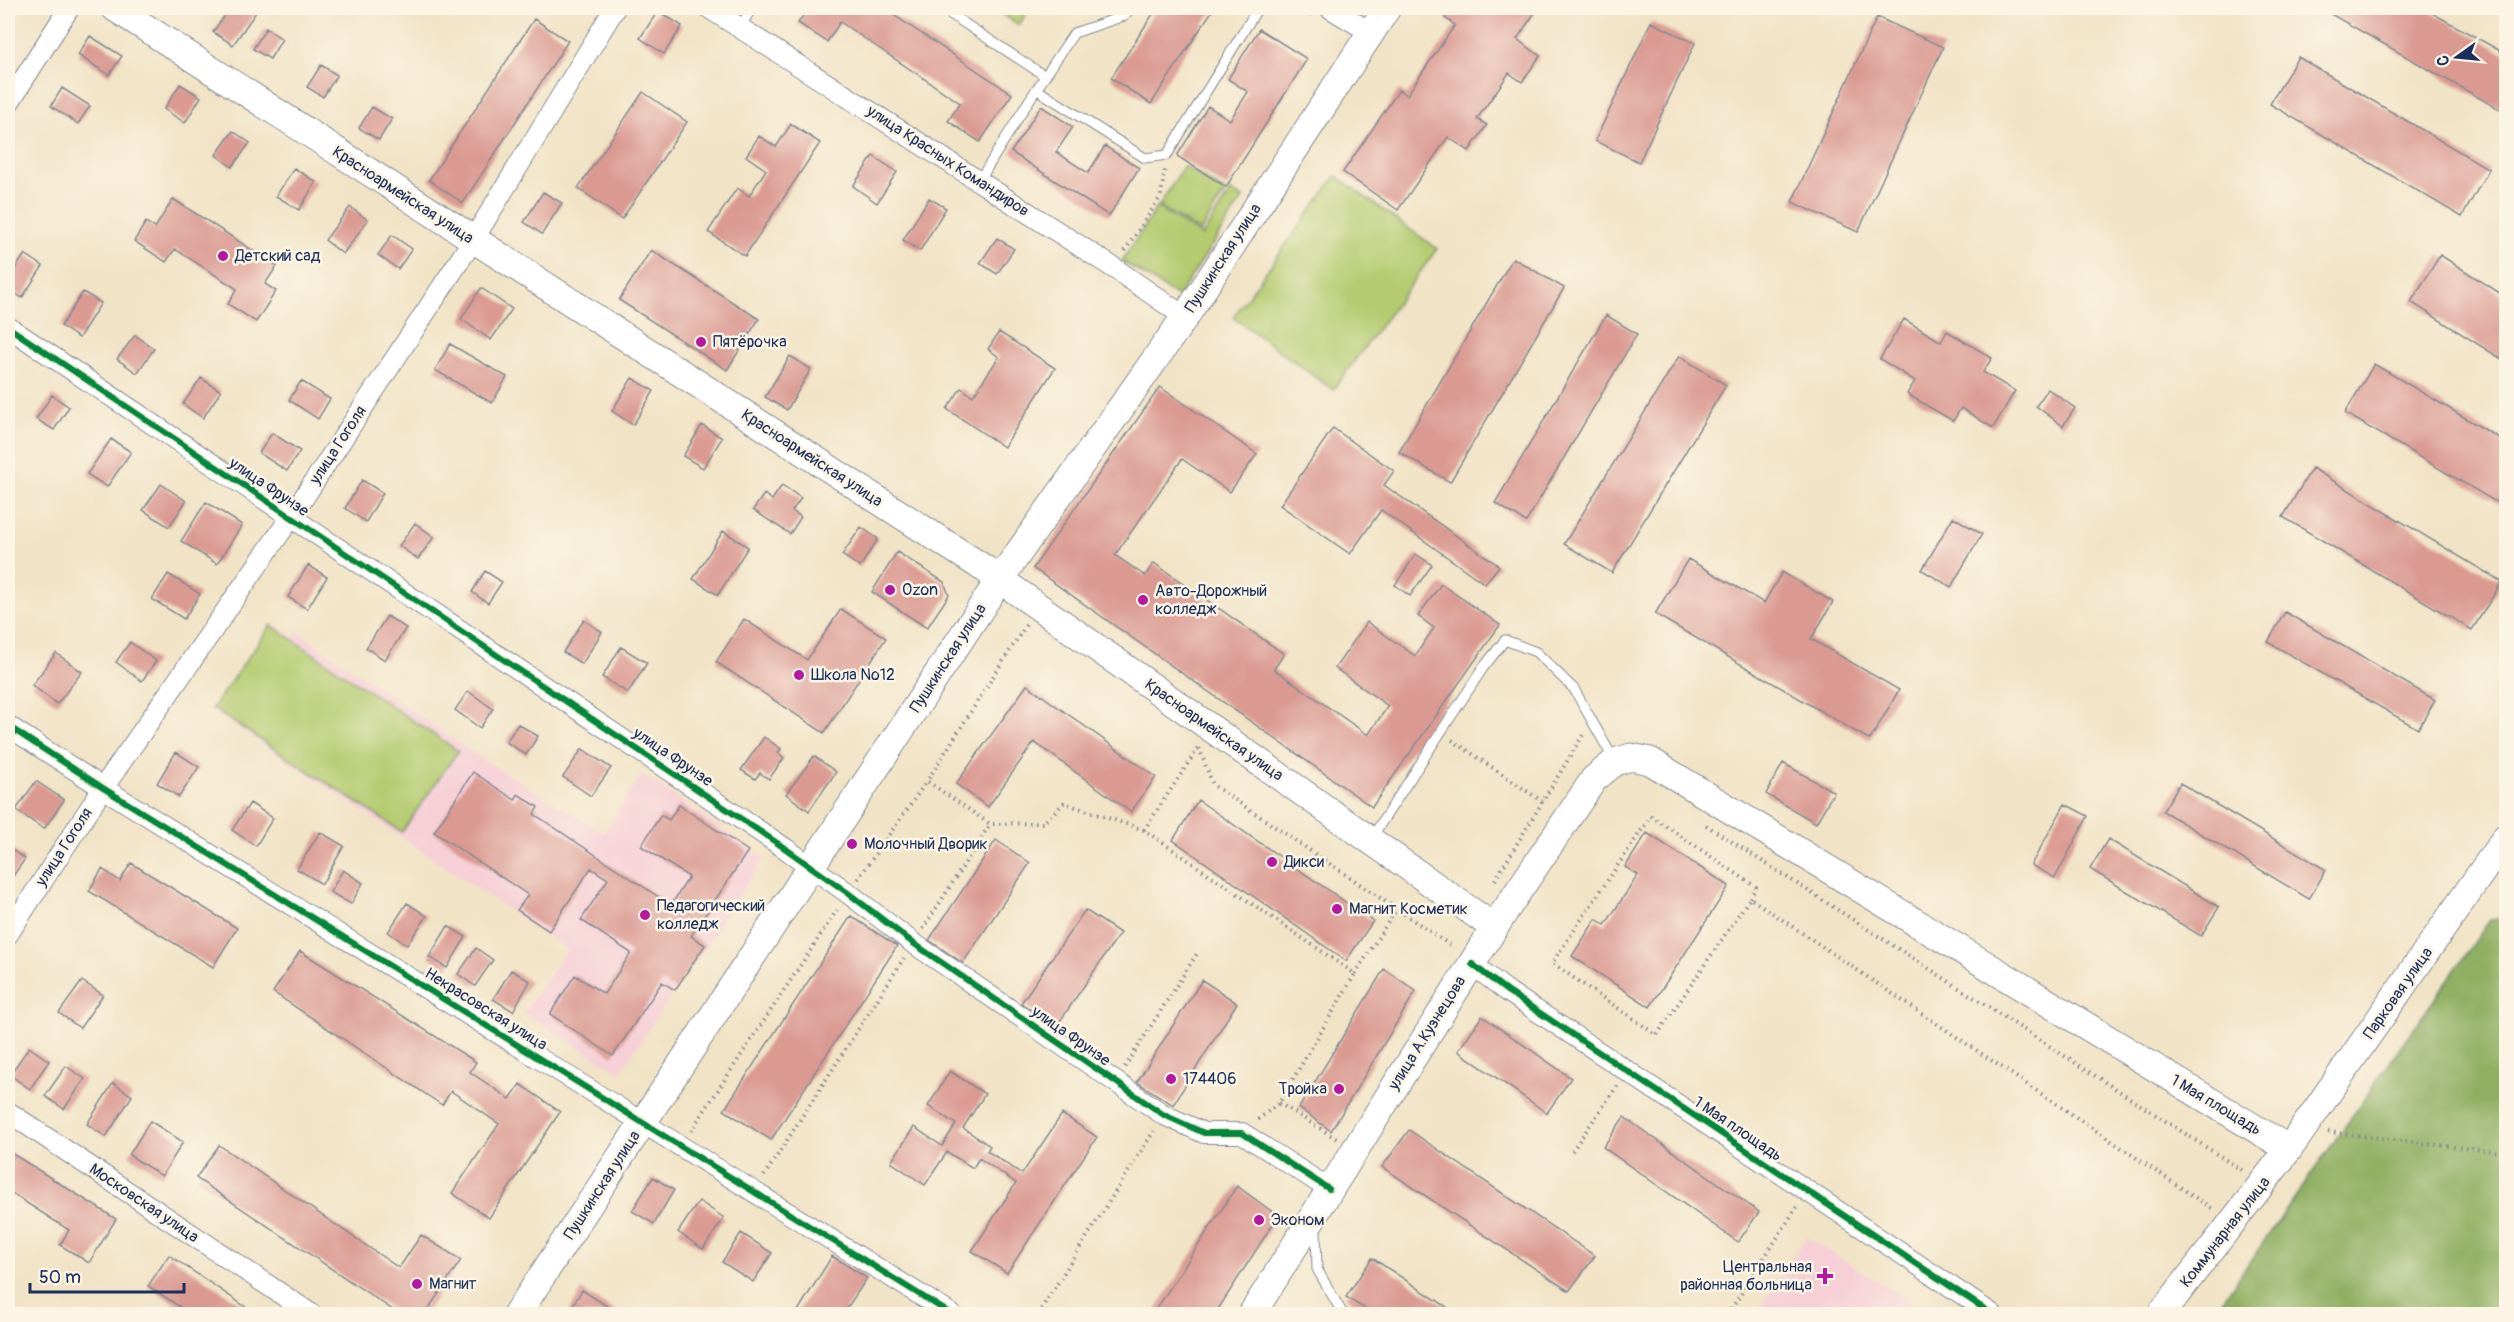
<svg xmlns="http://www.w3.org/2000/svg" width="2514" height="1322" font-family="Pangolin,sans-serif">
<rect width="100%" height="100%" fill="#fcf5e5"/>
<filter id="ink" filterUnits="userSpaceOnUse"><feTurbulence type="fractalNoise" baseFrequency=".0167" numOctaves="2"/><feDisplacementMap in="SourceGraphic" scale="12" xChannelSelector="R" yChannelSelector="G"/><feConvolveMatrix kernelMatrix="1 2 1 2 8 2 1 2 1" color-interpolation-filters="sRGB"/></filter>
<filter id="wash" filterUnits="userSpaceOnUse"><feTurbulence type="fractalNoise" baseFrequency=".008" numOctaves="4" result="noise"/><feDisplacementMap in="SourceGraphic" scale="24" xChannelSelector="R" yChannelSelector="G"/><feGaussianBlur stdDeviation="1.35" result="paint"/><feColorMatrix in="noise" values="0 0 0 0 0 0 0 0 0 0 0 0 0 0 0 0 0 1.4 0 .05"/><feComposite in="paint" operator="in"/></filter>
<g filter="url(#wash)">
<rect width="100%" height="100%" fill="#f1e3c6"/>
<path fill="#f6cfd7" d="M271,623L294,637L298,632L476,755L604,833L642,774L764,858L620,1072L524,1013L567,949L211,709Z
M1806,1237L1931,1314H1756Z"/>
<path fill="#b4cb6f" stroke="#687d66" stroke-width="1.5" d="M991,8H1030L1019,25Z
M1184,166L1225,192L1200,232L1159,206Z
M1336,176L1437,249L1333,390L1233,317Z
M1231,191L1243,198L1178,297L1122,261L1157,207L1202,236Z
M271,625L458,751L402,832L212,708Z"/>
<path fill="#8faf62" stroke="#556f60" stroke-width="1.5" d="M2506,918V1314H2213L2490,920Z"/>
<g id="blocks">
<path fill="#da9a92" d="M230,8H249L256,12L233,45L213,32Z
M809,8H883L1012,94L980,142L948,121L960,103L840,22L827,42L798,23Z
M1157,8H1214L1151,104L1111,78Z
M1452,8H1538L1517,39L1540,56L1522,82L1509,73L1477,119L1487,125L1469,151L1448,137L1398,210L1343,172L1399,90L1407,95L1455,25L1445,18Z
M2329,8H2423L2506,54V113L2327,12Z
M658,11L682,26L664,54L640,38Z
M1877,17L1943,47L1858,232L1792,202Z
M534,19L568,41L463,203L429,180Z
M1651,22L1695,43L1639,162L1595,141Z
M266,28L282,39L270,59L253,49Z
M1259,29L1307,59L1226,187L1177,156L1208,106L1230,120L1248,92L1228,79Z
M90,36L122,56L109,75L78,55Z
M2298,57L2489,169L2462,217L2270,104Z
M321,65L337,75L323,97L307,87Z
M180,84L201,97L185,123L164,109Z
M62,88L90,106L78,124L51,106Z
M643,92L687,122L622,219L578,188Z
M1041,106L1073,127L1056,152L1088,173L1105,146L1139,168L1109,216L1011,152Z
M372,107L392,119L379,140L359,128Z
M791,124L820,143L745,256L708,232L737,188L749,196L766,170L746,156L759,136L776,147Z
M233,131L250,143L232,167L216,155Z
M873,156L897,172L877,203L853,186Z
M294,168L316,182L299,210L276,196Z
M543,192L562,203L542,234L524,222Z
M929,198L946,208L920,251L903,240Z
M173,199L277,266L265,284L276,291L256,322L228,304L237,289L175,249L166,262L134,241L146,222L155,228Z
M350,207L368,220L343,254L325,240Z
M392,235L412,249L398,269L378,255Z
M997,238L1014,249L997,274L980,263Z
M651,250L759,319L727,370L619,300Z
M25,254L43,266L22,298L8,288V279Z
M2440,255L2506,297V362L2411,302Z
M1513,258L1564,288L1450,482L1399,452Z
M481,288L512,309L491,340L461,319Z
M83,292L101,303L79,338L61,326Z
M1606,315L1637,334L1526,522L1495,503Z
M1904,319L1941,342L1947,331L1992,358L1983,372L2015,391L1993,428L1961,408L1953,421L1907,394L1915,381L1880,359Z
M999,332L1055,368L1004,447L947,409L961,388L973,396L999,357L988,349Z
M135,335L154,349L137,373L117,359Z
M450,344L507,377L492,403L435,370Z
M790,356L811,369L787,410L765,397Z
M1679,356L1726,385L1612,573L1564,544Z
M2374,364L2506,442V508L2345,413Z
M201,378L221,391L203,418L183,404Z
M632,378L654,391L633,425L612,411Z
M301,381L330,399L318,419L289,400Z
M1160,387L1257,454L1230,492L1182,459L1115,555L1145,576L1154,563L1284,654L1274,669L1368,735L1388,706L1335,668L1367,622L1415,656L1434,628L1418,616L1441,584L1500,625L1372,807L1033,568Z
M2048,389L2075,408L2063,426L2036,406Z
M52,395L69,407L54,430L36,419Z
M702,425L722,438L703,468L683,456Z
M1333,428L1394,471L1384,485L1499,566L1485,584L1381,510L1350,554L1280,505Z
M272,433L300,451L287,471L259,453Z
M111,439L131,452L107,487L87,474Z
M2312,468L2502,582L2472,630L2283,517Z
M362,480L383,493L366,522L345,508Z
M161,484L186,501L169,527L143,510Z
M782,485L801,498L792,511L801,517L790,534L753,510L764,494L772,500Z
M206,502L242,525L217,564L181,541Z
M1953,517L1982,534L1951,587L1922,570Z
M415,523L434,537L418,559L399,546Z
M861,527L878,539L860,567L842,555Z
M723,531L748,547L718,595L693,579Z
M897,552L944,582L949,595L927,628L872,592Z
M1416,554L1432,565L1410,596L1395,585Z
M1688,559L1764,603L1782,572L1833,602L1811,639L1899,690L1870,740L1655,614Z
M308,565L327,577L307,609L288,597Z
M485,571L502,582L488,603L472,592Z
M168,574L200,594L184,619L152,599Z
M841,609L886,638L824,733L716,662L744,619L807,660Z
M2285,612L2435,700L2418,729L2268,642Z
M387,616L406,628L385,660L366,648Z
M584,620L602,632L582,664L563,652Z
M130,642L156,661L142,681L116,662Z
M621,647L647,663L628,693L602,677Z
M56,653L82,672L57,704L32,685Z
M1027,685L1156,777L1131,812L1034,742L988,807L956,784Z
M468,691L493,709L480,728L455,710Z
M518,724L538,736L526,755L506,742Z
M764,737L781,749L778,753L784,758L769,779L760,773L755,779L741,770Z
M582,749L611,768L591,796L563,777Z
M176,752L199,767L179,797L157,783Z
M814,756L836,772L809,811L786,794Z
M1783,763L1834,792L1816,823L1766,794Z
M473,772L515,800L518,794L538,807L534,814L671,905L689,877L641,846L661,815L669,820L679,805L748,851L691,936L705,945L675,990L662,982L613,1056L550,1014L575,975L604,994L631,953L581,920L608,879L591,868L549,931L517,910L528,895L434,832Z
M36,781L64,800L44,829L16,810Z
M2180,783L2326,870L2309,899L2163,811Z
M1198,800L1373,921L1346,961L1173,840Z
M250,803L273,818L256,846L232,830Z
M2065,804L2088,816L2055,878L2031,865Z
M320,832L344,846L322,884L297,869Z
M1647,833L1729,886L1650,1007L1572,956L1596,919L1605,925L1638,875L1625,867Z
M2108,839L2219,907L2201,936L2090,869Z
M996,840L1030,863L963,963L929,940Z
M8,847L25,859L11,879L8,877Z
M131,863L237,928L213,967L89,891L102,869L120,881Z
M343,870L363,883L351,904L330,892Z
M407,903L427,916L407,945L388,932Z
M1085,910L1120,933L1056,1027L1021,1003Z
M851,916L897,946L771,1140L724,1110Z
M448,926L466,937L447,968L429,957Z
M476,948L493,960L475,986L458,974Z
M300,951L476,1062L470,1072L510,1099L520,1084L560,1112L489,1218L452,1193L499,1124L451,1091L442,1105L273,992Z
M1384,969L1416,991L1331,1131L1299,1108Z
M511,970L530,981L513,1011L493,999Z
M1202,980L1237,1003L1173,1105L1137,1082Z
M82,981L103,995L80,1028L59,1013Z
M1482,1016L1571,1078L1547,1113L1458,1051Z
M29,1047L49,1061L30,1089L10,1075Z
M66,1066L85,1079L64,1109L45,1096Z
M950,1071L985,1094L963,1128L990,1146L987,1151L1022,1174L1062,1114L1097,1137L1007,1273L972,1251L1016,1183L979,1158L973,1168L947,1152L925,1185L891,1162L914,1127L942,1146L956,1124L928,1106Z
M113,1083L132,1096L106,1137L87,1124Z
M1624,1117L1759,1212L1738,1242L1603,1147Z
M150,1121L183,1142L162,1176L129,1155Z
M1409,1130L1595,1256L1569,1291L1382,1167Z
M219,1145L399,1268L421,1235L461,1260L425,1314H399L196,1178Z
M8,1151L116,1219L89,1263L60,1245L69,1230L8,1191Z
M653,1177L674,1190L654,1224L632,1211Z
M1237,1186L1278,1216L1215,1314H1153Z
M699,1201L724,1218L703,1249L678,1232Z
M741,1233L772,1253L753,1282L722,1262Z
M169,1255L256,1314H191L148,1286Z
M832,1256L867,1278L843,1314H796Z
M1372,1258L1447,1307L1442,1314H1373L1346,1297Z
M582,1290L619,1314H575L569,1311Z"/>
</g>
</g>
<g filter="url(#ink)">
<use href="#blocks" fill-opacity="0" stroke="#868992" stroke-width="1.5"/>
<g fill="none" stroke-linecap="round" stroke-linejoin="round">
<defs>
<path id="lane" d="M941,8L1045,76
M740,27L752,8
M1036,89L1145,158L1167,155L1258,8
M979,181L1030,99L1074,33L1124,16L1131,8
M1372,837L1483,668L1505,640L1536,652L1574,689L1614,760
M1316,1228L1317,1269L1343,1314"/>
<path id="street" d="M709,8L1114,268L1185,317
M1330,8L1370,32
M8,104L69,8
M8,327L786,849L848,893L913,943L1164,1115L1204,1133H1242L1329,1189
M8,726L103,788L951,1314
M8,934L103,788L291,517L473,240L615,8
M1472,964L1507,991L1992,1314
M8,1112L311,1314"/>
<path id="secondary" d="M115,8L985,569L1495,928
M517,1314L1000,579L1185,317L1387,8
M1252,1314L1505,911L1594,779L1615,762L1631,757L1650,761L2289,1149
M2161,1314L2289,1149L2506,837"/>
</defs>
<use href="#lane" stroke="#868992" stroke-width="11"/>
<use href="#street" stroke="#868992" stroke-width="22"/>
<use href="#secondary" stroke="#868992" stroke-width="29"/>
<path stroke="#868992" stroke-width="4" stroke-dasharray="1.5 4.5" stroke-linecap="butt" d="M1300,8L1312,15
M1125,251L1161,196L1165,168
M1026,625L927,781L990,824L1043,823L1064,803L1144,830L1355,974L1279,1103L1256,1121
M1452,740L1543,802
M1199,748L1213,785L1453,947
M1706,825L2243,1171
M1144,830L1199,747
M858,879L927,781
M1495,880L1583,735
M1750,898L1756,887L1651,816L1552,963L1657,1035L1750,898L2214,1210
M923,929L990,824
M1355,974L1396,910
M1125,1067L1198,952
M1279,1103L1337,1139
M691,1131L837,910
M2328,1132L2506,1153
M1572,1151L1618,1085
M764,1176L904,958
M1038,1314L1154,1131
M1728,1314L1797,1207"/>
<use href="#lane" stroke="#fff" stroke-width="9"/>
<use href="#street" stroke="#fff" stroke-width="20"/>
<use href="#secondary" stroke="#fff" stroke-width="27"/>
<defs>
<path id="cycleway" d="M8,327L786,849L848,893L913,943L1164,1115L1204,1133H1242L1329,1189
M8,726L103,788L951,1314
M1472,964L1507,991L1992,1314"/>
</defs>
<use href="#cycleway" stroke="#fcf5e5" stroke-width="10"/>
<use href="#cycleway" stroke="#00873e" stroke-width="6"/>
</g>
</g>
<g fill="#b5179e" stroke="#fcf5e5" stroke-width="2">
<circle cx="223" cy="256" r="6"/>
<circle cx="701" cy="342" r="6"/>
<circle cx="890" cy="590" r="6"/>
<circle cx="1143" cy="600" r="6"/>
<circle cx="799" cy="675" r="6"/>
<circle cx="852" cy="844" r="6"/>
<circle cx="1272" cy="862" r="6"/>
<circle cx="1337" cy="909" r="6"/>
<circle cx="645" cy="915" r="6"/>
<circle cx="1171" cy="1079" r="6"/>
<circle cx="1339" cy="1089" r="6"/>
<circle cx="1259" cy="1220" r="6"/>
<path d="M1822 1267h6v6h6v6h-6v6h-6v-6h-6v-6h6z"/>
<circle cx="417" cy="1284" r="6"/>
</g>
<g text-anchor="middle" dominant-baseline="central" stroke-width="5" stroke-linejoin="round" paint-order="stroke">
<g font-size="16" fill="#1b2f5e" stroke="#fcf5e5">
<text transform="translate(948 161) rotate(33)">улица Красных Командиров</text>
<text transform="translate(403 195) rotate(33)">Красноармейская улица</text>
<text transform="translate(1223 258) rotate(-57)">Пушкинская улица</text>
<text transform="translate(338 445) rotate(-57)">улица Гоголя</text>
<text transform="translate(812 458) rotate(33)">Красноармейская улица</text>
<text transform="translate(269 487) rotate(34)">улица Фрунзе</text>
<text transform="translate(948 658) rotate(-57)">Пушкинская улица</text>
<text transform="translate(1214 730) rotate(35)">Красноармейская улица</text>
<text transform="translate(673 757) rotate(34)">улица Фрунзе</text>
<text transform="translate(64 847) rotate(-57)">улица Гоголя</text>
<text transform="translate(2398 993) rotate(-55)">Парковая улица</text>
<text transform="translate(486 1009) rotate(32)">Некрасовская улица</text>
<text transform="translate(1427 1033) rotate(-58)">улица А.Кузнецова</text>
<text transform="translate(1071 1036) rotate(35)">улица Фрунзе</text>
<text transform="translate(2216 1105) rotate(31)">1 Мая площадь</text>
<text transform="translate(1738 1129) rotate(34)">1 Мая площадь</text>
<text transform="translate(602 1185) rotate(-57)">Пушкинская улица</text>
<text transform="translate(144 1203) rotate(34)">Московская улица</text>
<text transform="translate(2225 1232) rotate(-52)">Коммунарная улица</text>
</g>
<g font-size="16" fill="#1b2f5e" stroke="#fcf5e5" text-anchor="start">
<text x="235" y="256">Детский сад</text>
<text x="713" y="342">Пятёрочка</text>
<text x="902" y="590">Ozon</text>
<text x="1155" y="591">Авто-Дорожный<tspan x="1155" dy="18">колледж</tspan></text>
<text x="811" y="675">Школа №12</text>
<text x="864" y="844">Молочный Дворик</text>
<text x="1284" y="862">Дикси</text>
<text x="657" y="906">Педагогический<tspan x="657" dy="18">колледж</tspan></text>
<text x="1349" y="909">Магнит Косметик</text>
<text x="1183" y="1079">174406</text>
<text x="1327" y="1089" text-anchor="end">Тройка</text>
<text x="1271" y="1220">Эконом</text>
<text x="1812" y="1267" text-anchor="end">Центральная<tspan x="1812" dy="18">районная больница</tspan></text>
<text x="429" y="1284">Магнит</text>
</g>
</g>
<rect width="2514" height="1322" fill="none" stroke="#fcf5e5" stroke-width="30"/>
<g transform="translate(2457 57) rotate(255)" stroke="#fcf5e5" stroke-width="4.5" paint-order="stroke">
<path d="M0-4.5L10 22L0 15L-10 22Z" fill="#1b2f5e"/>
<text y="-9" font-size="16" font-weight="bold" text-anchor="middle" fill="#1b2f5e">С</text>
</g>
<path d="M30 1283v9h154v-9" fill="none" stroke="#1b2f5e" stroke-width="3"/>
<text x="39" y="1283" font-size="18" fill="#1b2f5e" stroke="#fcf5e5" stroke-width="4.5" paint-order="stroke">50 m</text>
</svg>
